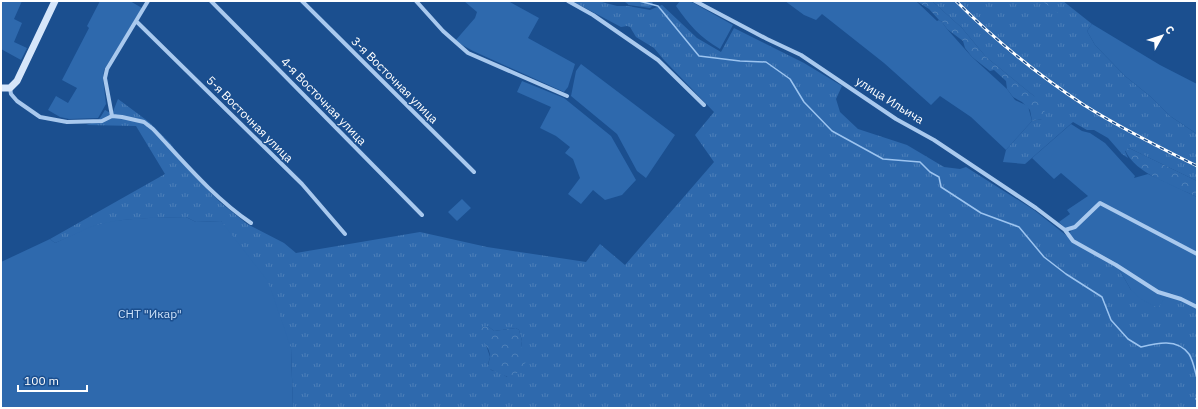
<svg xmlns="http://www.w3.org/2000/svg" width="1198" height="409" font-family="'IBM Plex Sans',sans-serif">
<defs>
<pattern id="grass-tufts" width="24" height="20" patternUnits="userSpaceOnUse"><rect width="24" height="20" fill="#2e69ad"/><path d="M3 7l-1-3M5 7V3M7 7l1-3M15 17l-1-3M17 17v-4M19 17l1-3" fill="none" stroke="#4d80b9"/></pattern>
<pattern id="forest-crowns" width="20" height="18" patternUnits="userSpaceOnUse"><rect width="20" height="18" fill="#2e69ad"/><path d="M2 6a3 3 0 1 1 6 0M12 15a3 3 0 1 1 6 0" fill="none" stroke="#4d80b9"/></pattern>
<pattern id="wetland-marsh" width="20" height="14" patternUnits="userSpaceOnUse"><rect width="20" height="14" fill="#2e69ad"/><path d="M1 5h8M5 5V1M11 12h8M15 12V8" fill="none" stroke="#4d80b9"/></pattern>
</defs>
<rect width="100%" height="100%" fill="#1b4f8f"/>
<path fill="url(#grass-tufts)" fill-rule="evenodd" d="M572,1H601L602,2L617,6H628L650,10L662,5L697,38L721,52L734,28L804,63L842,86L836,99L840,112L858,129L907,145L944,167L960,169L966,167L1034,210L1067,236L1115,262L1131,290L1169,292L1197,307V408H293L291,348L221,221L196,222L186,217L155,218L123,220L96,226L55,243L50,239L165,174L136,126L86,125L98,121L105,110L112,114L118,99L149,122L170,143L197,179L221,203L247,224L284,243L296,253L420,232L487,247L586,262L600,244L625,265L714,162L695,135L714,112L664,60L654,48L636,37L630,27L627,26L621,27ZM484,326H488L494,331L516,328L519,330L522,341L521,347L507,377L501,373L491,370L488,364L490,357L481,329Z
M932,1H1063L1092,24L1087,31L1095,45L1125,76L1151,97L1170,116L1197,134V181L1129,148L1125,151L1128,158L1122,154L1108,138L1094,130H1087L1073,122L1025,164L1003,162L1006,150L1032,121L1042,119L1034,96L986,57L962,28Z"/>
<path fill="url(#forest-crowns)" d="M916,1H932L962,28L986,57L1034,96L1043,106L1045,113L1044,117L1042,119L1032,121L1030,110L1022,102L1013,97L1007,89L1006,81L994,70L990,71L972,57L965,48L963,41L947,29L942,22L939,20L929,9Z
M1042,1C1055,1 1069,18 1081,23L1079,26L1066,19Z
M1129,148L1197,181V197C1175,186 1135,174 1125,150Z
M484,326H488L494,331L516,328L519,330L522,341L521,347L530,357L514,377L511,378C508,377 491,370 490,369C486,365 490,361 490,356C490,349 483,341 480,335L481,328Z"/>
<path fill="url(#wetland-marsh)" d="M624,1H652L653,5L650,8L629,5Z"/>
<path fill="#2e69ad" d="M1,1H22L14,19L22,23L14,42L27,48L21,60L1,49Z
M100,1H130L142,8L104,70L103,78L106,104L98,118L69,119L60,117L48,110L56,96L68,103L77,88L62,80L89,28L87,26Z
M464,1H508L539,18L528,38L575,64L568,87L564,92L473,51L455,41L475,18L477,12Z
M680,1H690L733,25L720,49C700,37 689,25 676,6Z
M785,1H916L937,21L939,20L942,22L947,29L972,57L1007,89L1015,100L1028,106L1032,121L1006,150L971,117L940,96L931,105L884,63L822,14L816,20L804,15Z
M1092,24L1160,65L1197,84V134L1170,116L1151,97L1125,76L1095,45L1087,31Z
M581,64L675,135L646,178L637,171L617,134L571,96L576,71Z
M522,81L564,98L611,136L636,180L622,195L605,200L593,190L581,204L568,194L580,178L573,159L565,153L570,147L556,136L540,128L551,107L517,92Z
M1071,124L1082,131L1090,133L1105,143L1135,176L1134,178L1148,174L1197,197V307L1169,292L1158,308L1141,299L1131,290L1115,262L1067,236L1071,231L1064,227L1059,222L1070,214L1067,210L1088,196L1061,173L1054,179L1032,158Z
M462,199L471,208L457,221L448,212Z
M186,217L196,222L221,221L267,280L271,290L291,348L293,408H1V262L50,239L55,243C69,237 82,230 96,225C125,217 156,218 186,217Z"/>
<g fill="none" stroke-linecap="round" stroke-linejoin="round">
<path stroke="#9cc4f0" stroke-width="1.5" d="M639,1L658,6L699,56L740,61L766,62L790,79L804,102L832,131L883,159L920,162L930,172L939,177L941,187L981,213L1019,227L1044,257L1066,274L1102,297L1111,320L1128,339L1141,347C1157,343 1177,338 1189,354C1193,360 1195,371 1197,378
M1196,399L1197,397"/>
<path stroke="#a9c9ee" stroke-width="4" d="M211,1L422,215
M302,1L474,172
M416,1L443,31L468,53L567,96
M568,1L593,15L658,60L704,105
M695,1L767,39L801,55L896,119L934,140L1036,208L1065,230L1073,241L1116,265L1158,292L1181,299L1197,307
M136,21L302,184L345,234
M10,88L11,94L17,101L40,117L67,122L102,121L112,116L122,117L144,122L153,129C184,162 213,197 251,223
M112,116L105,78L107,69L148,1
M1065,230L1075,227L1100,203L1197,254"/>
<path stroke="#d6e6fa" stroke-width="7" d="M1,88H10L17,81L55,1"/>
<defs>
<path id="rail" d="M956,1C995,40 1038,75 1084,105C1120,128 1159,147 1197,166"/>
</defs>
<use href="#rail" stroke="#fff" stroke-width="3"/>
<use href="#rail" stroke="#1b4f8f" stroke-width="1.5" stroke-dasharray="4.5" stroke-linecap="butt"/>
</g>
<g text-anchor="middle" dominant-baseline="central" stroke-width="3" stroke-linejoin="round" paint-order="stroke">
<g font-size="12" fill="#fff" stroke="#1b4f8f">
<text transform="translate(395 80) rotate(45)">3-я Восточная улица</text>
<text transform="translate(890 100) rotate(32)">улица Ильича</text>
<text transform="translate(324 101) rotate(46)">4-я Восточная улица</text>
<text transform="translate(250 119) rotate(45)">5-я Восточная улица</text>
</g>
<g font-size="12" fill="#cfe3fa" stroke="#1b4f8f">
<text x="150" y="313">СНТ "Икар"</text>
</g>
</g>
<rect width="1198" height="409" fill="none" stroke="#ffffff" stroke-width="4"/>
<g transform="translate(1162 36) rotate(51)" stroke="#1b4f8f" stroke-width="3" paint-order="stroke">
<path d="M0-3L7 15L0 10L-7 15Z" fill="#ffffff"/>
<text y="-6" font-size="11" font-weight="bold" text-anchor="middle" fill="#ffffff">С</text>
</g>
<path d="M18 385v6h69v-6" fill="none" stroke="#ffffff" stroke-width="2"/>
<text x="24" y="385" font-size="12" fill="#ffffff" stroke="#1b4f8f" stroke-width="3" paint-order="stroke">100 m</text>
</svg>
